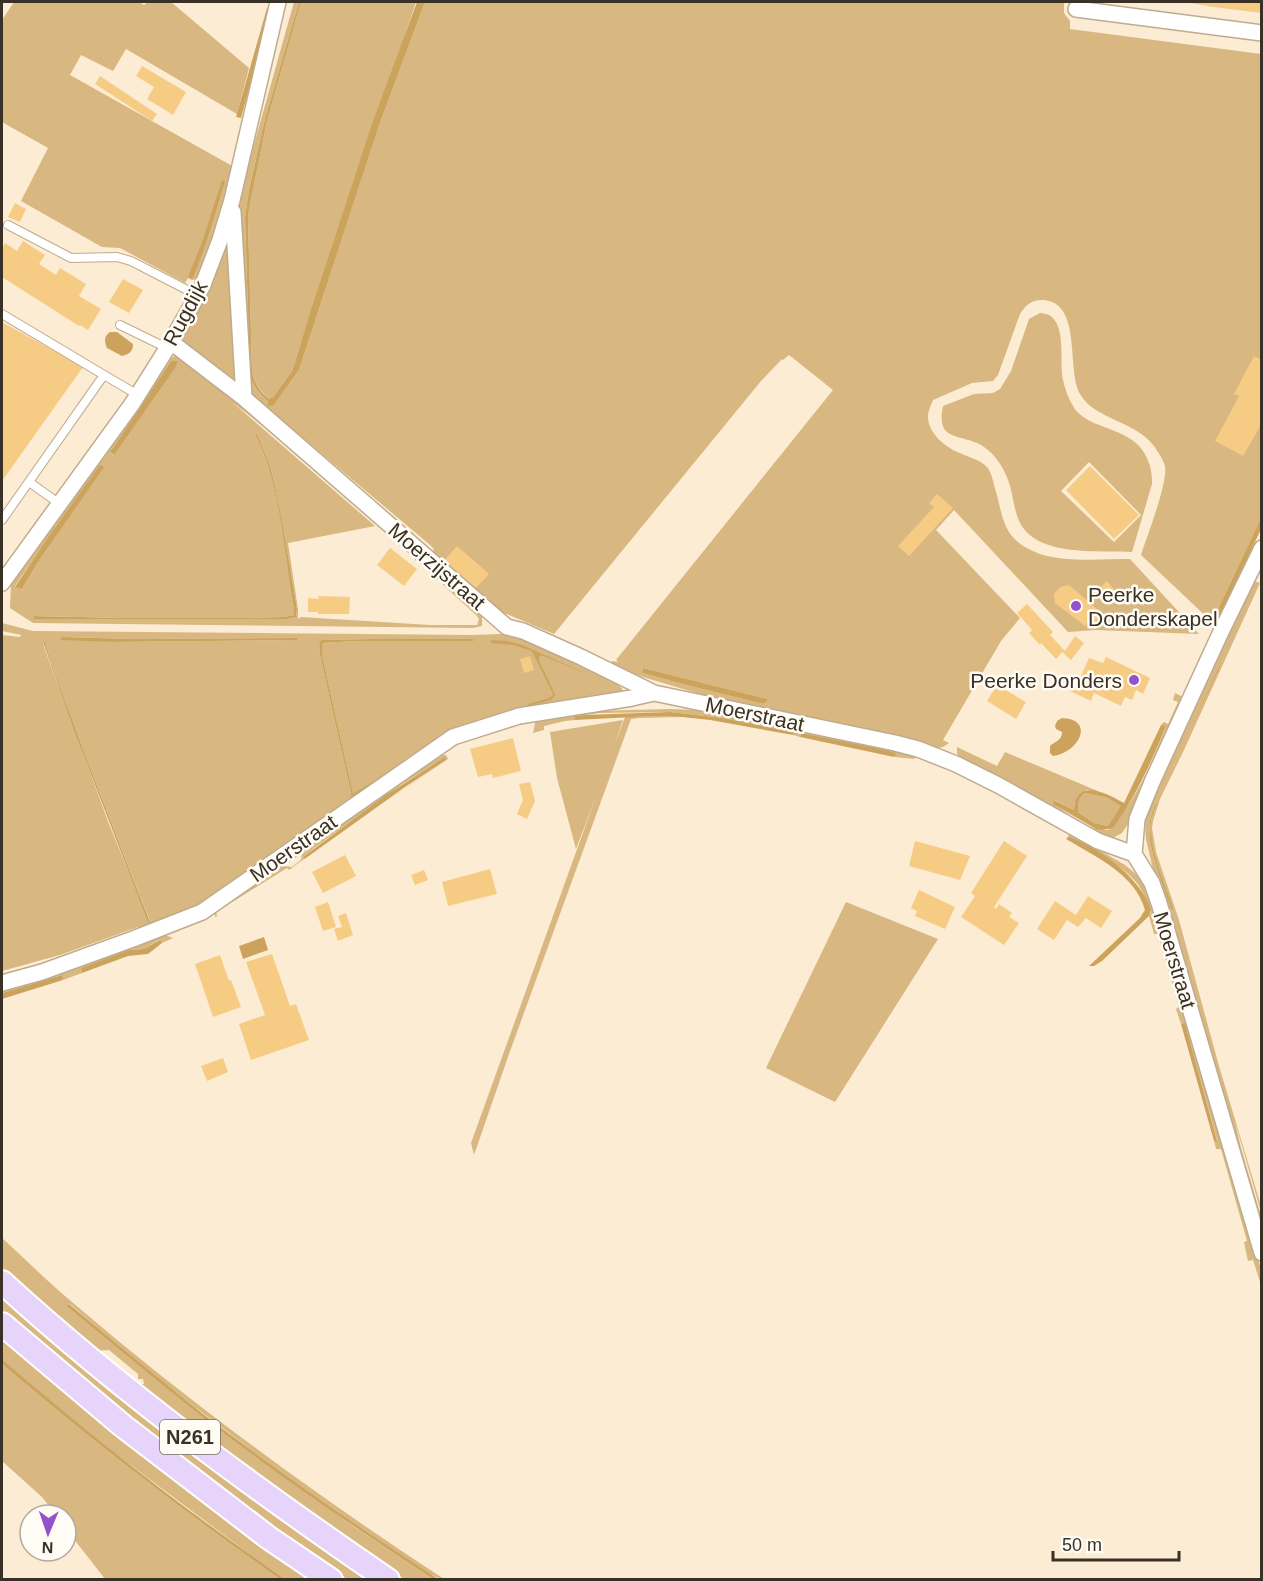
<svg xmlns="http://www.w3.org/2000/svg" width="1263" height="1581" font-family="Helvetica,sans-serif">
<rect width="100%" height="100%" fill="#fcecd3"/>
<path fill="#d8b780" fill-rule="evenodd" d="M14,2H139L144,5L148,2H171L249,68L237,114L126,49L113,71L81,55L70,75L234,167L215,232L197,279L192,280L188,278L185,283L120,248L102,247L21,201L48,148L2,122V20Z
M294,2H299L265,119L249,190L245,217L250,377L257,390L268,402L269,399C260,391 255,383 252,372L248,219L249,209L267,121L301,2H416L310,322L308,321L292,371L272,398H270L267,405H274L299,370L380,123L425,2H1064V13L1070,21V29L1261,54V518L1212,622L1141,555C1147,536 1168,483 1165,466C1163,459 1158,452 1154,446C1134,420 1095,420 1080,394C1066,370 1083,301 1042,300C1031,300 1026,305 1020,314L998,375L993,381L972,383L933,400C931,405 928,411 928,417C928,433 946,448 960,453C968,457 981,460 988,468C991,473 993,480 994,485C1004,516 1000,537 1035,552C1060,563 1102,559 1130,559L1199,634L1096,630L1068,632L954,510L936,530L1020,618L1001,641L943,740L949,743L943,747L933,749L897,739L768,709L710,697L623,671L583,655L519,626L491,609L442,564L266,415L254,399L249,386L246,372L238,202ZM789,355L833,390L616,660L618,662L612,661L611,665L567,647L519,625L503,615L507,614L554,634L761,381L782,359L783,360ZM272,412L429,544L434,549L431,553L269,417L267,414ZM643,668L766,699L767,702L763,704L686,685L642,673Z
M229,235L237,386L184,345L180,339Z
M1040,313C1041,313 1048,314 1049,315C1067,325 1059,363 1063,380C1065,389 1068,398 1073,406C1077,414 1086,419 1094,423C1106,428 1121,432 1132,440C1146,449 1153,468 1152,484L1132,552C1103,551 1062,554 1037,540C1016,528 1016,511 1011,490C1008,477 1003,467 995,457C991,452 984,446 977,443C957,434 936,440 943,406L974,394L993,393L1000,389L1011,371L1029,319ZM1089,462L1141,515L1114,542L1061,491Z
M176,355H180L197,365L417,558L416,561C403,542 376,523 358,508C317,472 276,435 232,402L375,526L288,543L298,609V619L301,617L430,625H477L479,619L477,616L428,571L431,568L482,614V626L473,628L33,623L10,608L11,582L107,451L167,361ZM171,361L175,367L113,455L110,452ZM257,433L271,469L276,491L282,519L297,609L296,617L288,619H34L35,616L124,618H247L283,617L294,615V609C288,562 283,514 269,469C265,457 260,446 255,434ZM103,467L38,562L22,589L15,586C43,545 71,505 103,467Z
M1254,581L1260,583L1184,750L1160,799L1153,821L1152,828L1156,852L1179,920L1219,1066L1261,1206V1212L1235,1122L1241,1148L1261,1216V1236L1169,919L1152,865L1146,839L1145,824L1151,803ZM1220,664L1221,665L1158,799C1156,806 1152,814 1151,822C1147,846 1165,885 1172,909H1171C1163,884 1146,848 1150,821C1151,815 1153,809 1156,803Z
M2,623L33,631L473,635L500,634L505,630L610,678L622,688L623,695L482,725L343,812L177,919L2,978V974L53,960L139,929L138,927L60,955L2,971V635L20,637L21,635L2,631ZM63,637L133,639L297,638V640L113,642L61,638ZM373,639L473,640V641H356L322,643V655L353,795L351,794L320,655L319,644L321,640ZM45,642L51,662L86,757L150,921L149,922L109,824L44,647L43,643Z
M1175,693L1185,698L1130,821L1122,833L1109,840L960,760L957,753V747L997,766L1005,752L1100,792L1086,790L1074,805V810L1055,800L1053,803C1069,814 1088,831 1108,830C1138,799 1150,765 1166,727L1161,725L1164,722L1168,724L1178,702L1173,700Z
M670,709L701,710L913,754L915,759L894,757L895,756L894,753L801,733L800,737L793,735V732L723,718L670,712L600,713L575,716V720L565,721L544,726V730L533,733L536,719L592,711Z
M654,716L682,717L639,718L631,719L509,1054L474,1155L471,1143L597,794L576,849L557,778L550,732L623,720L614,746L625,717Z
M443,755H446L448,759L367,815L446,760L444,758L402,784L314,848L303,857L304,859L289,870L287,868L216,912L217,916L215,917V911L216,910L261,882L284,866L292,867L301,860L302,854L374,801Z
M1086,793L1108,798L1122,806L1108,826L1094,823L1078,812C1078,804 1078,796 1086,793Z
M1070,833L1125,865L1136,874L1147,888L1261,1269V1285L1253,1260L1248,1261L1244,1242L1247,1241L1221,1149H1216L1214,1141L1217,1140L1185,1023L1181,1024L1176,1009L1179,1007L1158,934H1154L1149,916L1151,912C1147,903 1143,891 1136,882C1118,861 1090,850 1067,838Z
M846,902L938,939L835,1102L766,1068Z
M165,935L173,938L162,943L159,940L144,949L128,950L81,968L82,973L63,980L61,975L2,993V988Z
M2,1238C25,1259 48,1282 72,1302C190,1403 314,1494 444,1579C431,1579 395,1551 382,1542C321,1501 262,1459 204,1414C158,1379 114,1341 70,1304L68,1305L192,1408L255,1456L353,1526L433,1579H404L279,1494L139,1384H144L143,1379H138V1374L109,1350L95,1351L2,1270Z
M2,1294L370,1579H347L217,1487L39,1345L2,1313Z
M2,1339L83,1408L126,1442L313,1579H285L256,1559L113,1452L47,1399L2,1359Z
M2,1364C91,1440 184,1512 280,1579H105L66,1529V1515H56L42,1497L2,1461Z"/>
<path fill="#cca35d" fill-rule="evenodd" d="M299,2H301L267,121L249,209L248,219L252,372C255,384 260,392 269,399L273,397L292,371L295,362L310,313L373,121L417,2H425L380,123L299,370L274,405L267,406L268,402L257,390L250,377L245,217L249,190L265,119Z
M267,8L271,9L241,118L236,117Z
M222,180L225,181C215,214 206,248 192,279L188,277L203,240Z
M110,332H117L133,344C133,352 129,354 122,356L107,348C104,341 104,336 110,332Z
M171,361H178L175,368L114,455L110,452Z
M257,433L271,469L276,491L282,519L297,609L296,617L288,619H34V616L124,618H247L283,617L294,615V609C286,562 283,515 269,469C265,457 260,445 255,434Z
M100,465L104,467L38,562L22,589L15,587L47,539Z
M1261,518V529L1216,626L1211,624Z
M62,637L133,639L297,638V640L113,642L61,640V638Z
M373,639H473V641H356L322,643V655L353,794L439,741L397,770L352,798L320,655L319,644L321,640Z
M491,640L507,641L522,645L592,676L541,655L539,657V661L555,694V696L551,700L529,706L528,704L549,698L552,696L553,694L532,651L514,645L491,643Z
M43,642H45L51,662L86,757L150,922H148L75,733Z
M1220,664L1221,665L1158,799C1156,807 1152,814 1151,822C1148,847 1165,885 1173,909H1171C1163,884 1146,848 1150,821C1151,815 1153,809 1156,803Z
M643,668L767,699V702L763,704L686,685L642,673Z
M670,712L723,718L794,732L793,735L710,720L682,717L654,716L575,720V716L584,715Z
M1062,718C1095,719 1080,752 1053,756L1050,753V746C1055,741 1062,741 1062,732L1056,729L1055,726L1057,721Z
M1161,725L1166,726C1151,763 1136,796 1113,828L1102,830L1096,829L1053,804L1054,800L1074,810C1076,777 1106,793 1124,803ZM1086,793L1108,798L1121,806L1108,826L1094,823L1078,812C1078,804 1078,796 1086,793Z
M801,733L885,750L895,753L896,754L894,757L800,737Z
M445,757L446,760L405,787L306,858L304,859L303,857L386,795Z
M1069,837C1100,848 1140,877 1151,910L1149,916L1102,961L1094,966H1089L1140,918L1145,910C1135,874 1096,857 1066,839Z
M264,937L268,950L243,959L239,946Z
M160,940L162,943L148,954L128,956L82,973L81,968L128,950L144,949Z
M62,975L63,980L2,999V993Z
M1185,1023L1217,1141H1214L1181,1024Z
M69,1304C114,1341 158,1378 203,1414C279,1472 358,1527 438,1579H433C374,1540 314,1500 256,1457C191,1410 129,1357 67,1306Z
M2,1359C92,1438 187,1511 285,1579H280C184,1512 91,1440 2,1364Z"/>
<path fill="#f6cc85" d="M1190,2H1262V13L1213,7L1190,3Z
M142,66L186,92L173,115L147,99L154,87L136,76Z
M100,76L157,114L152,121L95,84Z
M15,203L26,209L20,222L8,217Z
M23,241L45,255L39,264L56,275L60,268L86,284L79,296L101,309L88,330L80,325L79,326L2,277V249L5,243L17,251Z
M123,279L143,290L129,313L109,302Z
M2,322L83,367L2,481Z
M1254,356L1262,360V423L1243,456L1215,441L1239,396L1234,394Z
M1090,466L1139,515L1114,539L1066,490Z
M937,494L953,508L909,556L898,546L934,507L929,503Z
M457,546L489,574L474,590L443,562Z
M390,548L417,569L404,586L377,565Z
M1107,581L1116,592L1103,603L1094,593Z
M1069,585L1098,610L1096,612L1100,615L1092,627L1087,623L1085,626L1055,603L1054,594L1060,587Z
M318,596L350,597L349,614H318V612H308V598L319,599Z
M1027,604L1053,632L1050,635L1065,651L1075,636L1084,643L1071,660L1062,652L1056,659L1041,643L1040,645L1029,633L1032,630L1017,613Z
M530,656L534,670L524,673L520,659Z
M1106,657L1150,678L1143,694L1136,690L1132,700L1125,697L1121,706L1094,693L1091,701L1070,691L1078,677L1080,678L1089,658L1103,663Z
M997,685L1026,702L1016,719L987,701Z
M513,738L521,771L493,778L492,774L478,777L470,749Z
M530,782L535,801L527,819L517,814L523,800L519,784Z
M915,841L970,856L960,880L909,866Z
M1004,841L1027,856L994,907L996,909L999,904L1012,913L1009,917L1019,923L1004,945L961,917L975,896L971,893Z
M345,855L356,876L323,893L312,872Z
M490,869L497,894L448,906L442,882Z
M424,870L428,880L415,885L411,875Z
M919,890L955,907L945,929L915,916L917,911L911,908Z
M1088,896L1112,911L1101,928L1086,918L1078,927L1067,920L1054,940L1037,929L1055,901L1076,915Z
M328,902L336,927L323,931L315,907Z
M346,913L353,935L338,941L334,929L342,927L338,916Z
M272,954L290,1006L296,1004L309,1040L251,1060L239,1024L265,1015L246,962Z
M220,955L229,981L231,980L241,1007L213,1017L195,964Z
M223,1058L228,1072L207,1081L201,1066Z"/>
<g fill="none" stroke-linecap="round" stroke-linejoin="round">
<defs>
<path id="service" d="M8,225L71,258L117,257L131,261L197,295
M2,314L104,375
M120,325L167,348
M29,482L60,504
M2,520L104,375L138,395"/>
<path id="minor" d="M1076,9L1262,33
M233,212L244,398
M171,342L244,398L507,627L523,631L581,657L654,693
M2,583L132,404L171,342L202,287L220,240L232,200L278,2
M1134,854L1137,819L1152,782L1219,636L1262,548
M2,983L42,972L133,939L202,912L453,737L519,716L632,698L654,693L895,743L918,749L956,764L998,785L1098,841L1134,854L1152,883L1159,903L1262,1253"/>
<path id="primary" d="M2,1282C122,1392 254,1488 388,1580
M2,1324L123,1426L269,1538L331,1580"/>
</defs>
<use href="#service" stroke="#beac8e" stroke-width="10"/>
<use href="#minor" stroke="#beac8e" stroke-width="18"/>
<use href="#primary" stroke="#fff" stroke-width="26"/>
<use href="#service" stroke="#fff" stroke-width="8"/>
<use href="#minor" stroke="#fff" stroke-width="15"/>
<use href="#primary" stroke="#e7d4fb" stroke-width="22"/>
</g>
<g fill="#9352c8" stroke="#fffbf5" stroke-width="2">
<circle cx="1076" cy="606" r="6"/>
<circle cx="1134" cy="680" r="6"/>
</g>
<g text-anchor="middle" dominant-baseline="central" stroke-width="5" stroke-linejoin="round" paint-order="stroke">
<rect fill="#fffbf5" stroke="#746e63" stroke-width="1.5" x="160" y="1420" width="60" height="34" rx="4.5"/>
<g font-size="20" font-weight="bold" fill="#393125">
<text x="190" y="1437">N261</text>
</g>
<g font-size="21" fill="#393125" stroke="#fffbf5">
<text transform="translate(185 313) rotate(-62)">Rugdijk</text>
<text transform="translate(437 566) rotate(41)">Moerzijstraat</text>
<text transform="translate(755 714) rotate(12)">Moerstraat</text>
<text transform="translate(293 848) rotate(-35)">Moerstraat</text>
<text transform="translate(1175 960) rotate(73)">Moerstraat</text>
</g>
<g font-size="21" fill="#393125" stroke="#fffbf5" text-anchor="start">
<text x="1088" y="594">Peerke<tspan x="1088" dy="24">Donderskapel</tspan></text>
<text x="1122" y="680" text-anchor="end">Peerke Donders</text>
</g>
</g>
<rect width="1263" height="1581" fill="none" stroke="#393125" stroke-width="6"/>
<g transform="translate(48 1533) rotate(182)"><circle r="28" fill="#fffbf5" stroke="#b0aaa2" stroke-width="1.5"/>
<path d="M0-4.5L10 22L0 15L-10 22Z" fill="#9352c8"/>
<text y="-9" font-size="16" font-weight="bold" text-anchor="middle" fill="#393125">N</text>
</g>
<path d="M1053 1551v9h126v-9" fill="none" stroke="#393125" stroke-width="3"/>
<text x="1062" y="1551" font-size="18" fill="#393125" stroke="#fffbf5" stroke-width="4.5" paint-order="stroke">50 m</text>
</svg>
